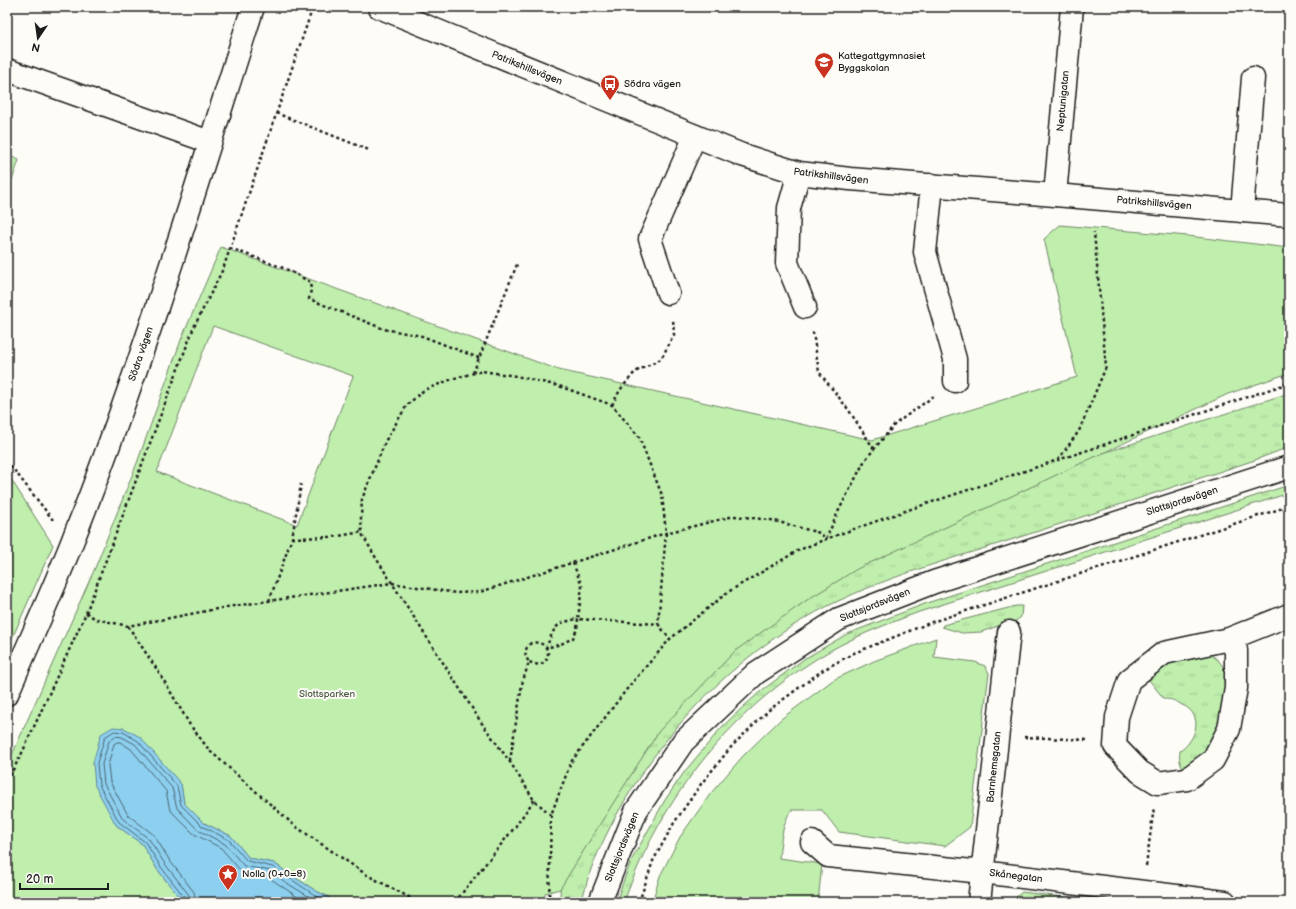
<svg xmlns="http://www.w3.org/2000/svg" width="1296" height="909" font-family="'Balsamiq Sans',sans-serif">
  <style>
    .grass { fill: url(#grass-tufts); stroke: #6e8564 }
    .green { fill: #bfeead; stroke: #6e8564; fill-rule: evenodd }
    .water { fill: #8dcfef; stroke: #60879b }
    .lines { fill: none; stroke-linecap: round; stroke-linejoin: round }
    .shore { stroke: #496470; stroke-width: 1 }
    .minor-casing { stroke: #1c1c1c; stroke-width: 25 }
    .major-casing { stroke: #1c1c1c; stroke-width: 25 }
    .path { stroke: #1c1c1c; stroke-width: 2.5; stroke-dasharray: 3 3; stroke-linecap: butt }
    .minor { stroke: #fdfcf7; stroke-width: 22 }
    .major { stroke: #fdfcf7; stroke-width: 22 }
    .labels { text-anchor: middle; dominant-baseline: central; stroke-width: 4; stroke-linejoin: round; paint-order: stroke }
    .poi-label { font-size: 10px; fill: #1c1c1c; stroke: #fdfcf7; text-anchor: start }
    .street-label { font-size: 10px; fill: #1c1c1c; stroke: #fdfcf7 }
    .park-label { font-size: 10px; fill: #4d5b48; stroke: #fdfcf7 }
  </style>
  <defs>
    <pattern id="grass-tufts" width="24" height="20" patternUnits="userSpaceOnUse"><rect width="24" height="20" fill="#bfeead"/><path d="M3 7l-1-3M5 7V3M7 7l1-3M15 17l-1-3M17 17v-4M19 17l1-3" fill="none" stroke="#a4cc94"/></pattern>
  </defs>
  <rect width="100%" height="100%" fill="#fdfcf7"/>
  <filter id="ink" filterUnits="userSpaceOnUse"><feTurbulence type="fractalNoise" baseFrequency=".025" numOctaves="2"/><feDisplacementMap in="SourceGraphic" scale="8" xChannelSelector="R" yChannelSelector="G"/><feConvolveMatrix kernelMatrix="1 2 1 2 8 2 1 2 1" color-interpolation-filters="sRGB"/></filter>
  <g filter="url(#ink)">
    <g class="grass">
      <path d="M1289,393V447L1255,460C1176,486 1098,512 1020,537C958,557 894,574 836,602C726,655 636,757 591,869C587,880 585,891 581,902H560L561,843L683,641L1060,467Z"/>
      <path d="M1289,485V493L919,612C888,624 857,635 828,652C733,707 660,799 624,902H616L630,863L665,800L685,771L722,727L743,707L761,691L804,659L847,634L927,603Z"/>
      <polygon points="1016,606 1022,606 1021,617 1013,623 1001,625 981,632 962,633 942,627 943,625"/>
      <path d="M1208,653C1213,656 1219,660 1222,665C1234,686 1217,731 1211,752L1185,769C1179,765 1179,758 1180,751C1192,743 1203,723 1190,710C1188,708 1185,706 1182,705C1176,701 1172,699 1164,699L1146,676L1154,663Z"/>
    </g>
    <g class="green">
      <polygon points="7,155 19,160 7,195"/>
      <path d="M1060,225L1188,236L1289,248V373L1228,394L857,569L807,600L735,651L659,731L600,824L560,889L545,893L544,902H335L327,896L318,892L289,874L274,863L249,858L231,836L204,823L184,803L181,784L116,825L142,844L157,869L183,902H7V766L95,568L137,463L181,340L221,247L559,370L872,440L1077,377L1044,239ZM213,326L353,376L297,525L157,472Z"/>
      <polygon points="7,473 53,545 7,650"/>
      <path d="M936,638L934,657L975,662L985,666L989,673L970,827L945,846L839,832L822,810H791C782,825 781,840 779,858L822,864L818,902H652L660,876L680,837L711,793L743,756L781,719L833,680L874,661Z"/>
      <polygon points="1022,892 1102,902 1010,902"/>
    </g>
    <polygon class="water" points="113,727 124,728 140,737 181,784 184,803 204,823 231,836 249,858 274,863 289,874 318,892 327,896 335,902 183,902 157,869 142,844 116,825 95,786 93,763 101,734"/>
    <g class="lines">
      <g class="shore">
        <polyline points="185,902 185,898 161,867 145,842 119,822 99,785 97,763 105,737 114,731 123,732 138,741 177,786 181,805 202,826 229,840 247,861 273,867 316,896 329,902"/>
        <polyline points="190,902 189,895 165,864 149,839 123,819 104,784 102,764 109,741 115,736 122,737 135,744 172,788 177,808 198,830 225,844 244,866 271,871 285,882 318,902"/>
        <polyline points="196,902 194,892 170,861 154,835 128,815 110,782 108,765 114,744 117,742 120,742 131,749 166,791 169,806 172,812 194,834 221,848 241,871 268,877 305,902"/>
      </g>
      <g class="minor-casing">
        <g id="minor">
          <polyline points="379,7 742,155 799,173 850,179 1055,195 1289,215"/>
          <polyline points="7,70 210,142"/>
          <polyline points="799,173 789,208 787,263 805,307"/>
          <polyline points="932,185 925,252 955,359 955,381"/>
          <polyline points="1055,195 1072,7"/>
          <polyline points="1242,211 1253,78"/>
          <polyline points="668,293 650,239 695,136"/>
          <polyline points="1229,639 1236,650 1236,688 1229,729 1213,760 1187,779 1158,783 1140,772 1115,746 1117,717 1129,680 1164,653 1229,639 1289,615"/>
          <path d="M7,694C30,640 55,587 76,532C144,360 197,183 253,7"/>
          <polyline points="812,842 828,856 982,872 1225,902"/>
          <polyline points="979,902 1009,632"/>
        </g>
      </g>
      <g class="major-casing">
        <polyline id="major" points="600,902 636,811 683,742 756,673 839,619 934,582 1289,467"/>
      </g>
      <g class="path">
        <polyline points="276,113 369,150"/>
        <polyline points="230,248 286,269 310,282 311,290 309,299 384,329 422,336 479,358"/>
        <polyline points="813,332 819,372 848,409 874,449"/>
        <polyline points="473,373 518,262"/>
        <polyline points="612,405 620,390 635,372 661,359 674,335 673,318"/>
        <polyline points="1058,460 1079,431 1106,367 1094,232"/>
        <polyline points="7,461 53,520"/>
        <polyline points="292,538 332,537 362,532"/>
        <polyline points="573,563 582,586 578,619 658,624 670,639"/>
        <polyline points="269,601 292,538 301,484"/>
        <polyline points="86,613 96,619 128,626 227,607 392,583 456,593 480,592 666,533 734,516 771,520 820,533 826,539 838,512 865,460 895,424 934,396"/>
        <path d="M578,619L577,629L573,638L561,644L546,648C555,627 554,623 578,619Z"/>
        <polyline points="128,626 160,674 190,725 210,751 295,826 367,875 418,902"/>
        <polyline points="1024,737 1089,740"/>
        <path d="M510,761L522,684L529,662C524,655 524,649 531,643C548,639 555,659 539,665L529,662"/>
        <polyline points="7,781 22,753 86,613 184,353 194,327 223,269 313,7"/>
        <polyline points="551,815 534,800 510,762 481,722 376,558 362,534 361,518 362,499 386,440 407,405 424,390 455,378 482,371 516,376 559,386 612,405 639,437 662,495 666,533 658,624"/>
        <polyline points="1146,866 1154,807"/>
        <polyline points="455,902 515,827 534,800"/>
        <polyline points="549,902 551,815 571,762 630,685 670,639 728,592 799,550 826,539 908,510 1289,383"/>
        <polyline points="639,902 653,861 674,823 701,784 732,746 769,710 823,670 854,653 932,622 1289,506"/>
      </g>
      <use href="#minor" class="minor"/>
      <use href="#major" class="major"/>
    </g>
  </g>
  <defs>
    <g id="school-pin" transform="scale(1)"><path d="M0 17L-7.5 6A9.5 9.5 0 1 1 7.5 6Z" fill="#c8321e" stroke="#fdfcf7"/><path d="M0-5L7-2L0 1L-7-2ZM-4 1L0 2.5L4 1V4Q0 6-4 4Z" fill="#fff"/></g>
    <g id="bus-pin" transform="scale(1)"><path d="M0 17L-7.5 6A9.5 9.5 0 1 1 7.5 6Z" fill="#c8321e" stroke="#fdfcf7"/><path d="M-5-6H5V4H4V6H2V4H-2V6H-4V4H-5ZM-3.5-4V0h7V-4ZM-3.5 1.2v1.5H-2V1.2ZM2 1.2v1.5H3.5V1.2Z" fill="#fff"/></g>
    <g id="sight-pin" transform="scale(1)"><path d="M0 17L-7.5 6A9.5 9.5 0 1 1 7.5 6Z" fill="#c8321e" stroke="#fdfcf7"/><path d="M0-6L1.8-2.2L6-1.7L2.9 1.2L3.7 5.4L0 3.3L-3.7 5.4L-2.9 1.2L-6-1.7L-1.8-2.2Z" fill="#fff"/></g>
  </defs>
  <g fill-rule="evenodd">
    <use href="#school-pin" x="824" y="62"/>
    <use href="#bus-pin" x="610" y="84"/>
    <use href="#sight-pin" x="228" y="874"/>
  </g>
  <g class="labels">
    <g class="poi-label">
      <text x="838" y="56">Kattegattgymnasiet<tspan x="838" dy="12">Byggskolan</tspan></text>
      <text x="624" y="84">Södra vägen</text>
      <text x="242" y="874">Nolla (0+0=8)</text>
    </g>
    <g class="street-label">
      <text transform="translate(527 68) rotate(22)">Patrikshillsvägen</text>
      <text transform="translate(1063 101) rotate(-85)">Neptunigatan</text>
      <text transform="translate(831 176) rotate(7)">Patrikshillsvägen</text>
      <text transform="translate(1154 203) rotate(5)">Patrikshillsvägen</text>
      <text transform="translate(141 354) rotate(-71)">Södra vägen</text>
      <text transform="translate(1182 501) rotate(-18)">Slottsjordsvägen</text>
      <text transform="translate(875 605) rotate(-22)">Slottsjordsvägen</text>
      <text transform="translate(994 767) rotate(-84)">Barnhemsgatan</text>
      <text transform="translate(622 847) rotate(-68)">Slottsjordsvägen</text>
      <text transform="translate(1016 876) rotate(7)">Skånegatan</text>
    </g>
    <g class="park-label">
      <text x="327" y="694">Slottsparken</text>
    </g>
  </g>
  <rect width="1296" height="909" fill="none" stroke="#fdfcf7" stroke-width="24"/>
  <rect x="12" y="12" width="1272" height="885" fill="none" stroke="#1c1c1c" stroke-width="1.5" filter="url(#ink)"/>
  <g transform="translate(38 38) rotate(193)" stroke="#fdfcf7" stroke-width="3" paint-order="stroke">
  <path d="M0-3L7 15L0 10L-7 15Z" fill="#1c1c1c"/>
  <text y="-6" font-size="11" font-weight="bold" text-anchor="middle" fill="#1c1c1c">N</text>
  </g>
  <path d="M20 883v6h88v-6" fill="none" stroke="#1c1c1c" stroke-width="2"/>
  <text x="26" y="883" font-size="12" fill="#1c1c1c" stroke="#fdfcf7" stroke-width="3" paint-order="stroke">20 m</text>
</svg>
